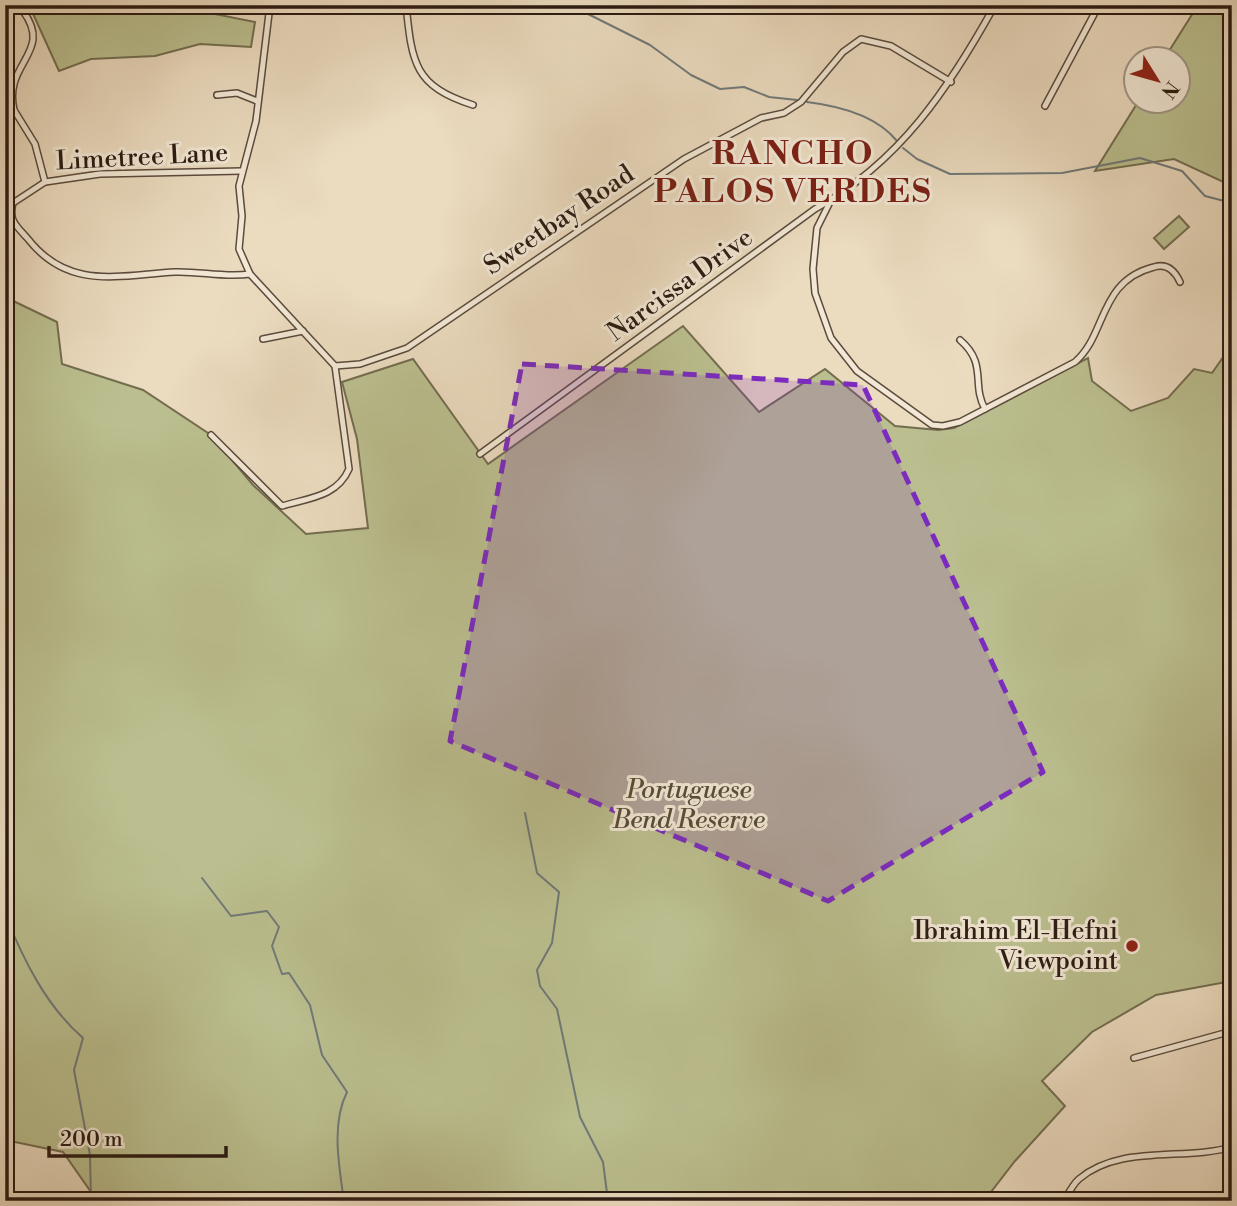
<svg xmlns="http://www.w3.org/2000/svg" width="1237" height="1206" font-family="'Libre Bodoni',serif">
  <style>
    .green { fill: #bbbf8f; stroke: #736d50; stroke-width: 2 }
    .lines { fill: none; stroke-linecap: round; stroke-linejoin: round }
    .stream { stroke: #707979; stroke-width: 2 }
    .minor-casing { stroke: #5b4b3d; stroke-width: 8 }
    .minor { stroke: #f2e8d5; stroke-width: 5 }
    .marked { fill: #7b2cbf; fill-opacity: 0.2; stroke: #7b2cbf; stroke-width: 5; stroke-dasharray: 14 9; stroke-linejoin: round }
    .poi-dot { fill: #8f2418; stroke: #f2e8d5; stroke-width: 2.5 }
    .labels { text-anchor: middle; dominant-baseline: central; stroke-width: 6; stroke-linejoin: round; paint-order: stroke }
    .street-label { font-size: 26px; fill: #2b1b12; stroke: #f2e8d5 }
    .park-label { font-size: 26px; font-style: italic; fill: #564c38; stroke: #f2e8d5 }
    .poi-label { font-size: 26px; fill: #2b1b12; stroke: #f2e8d5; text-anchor: end }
    .district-label { font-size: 33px; font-weight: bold; letter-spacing: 2px; fill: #7a1f14; stroke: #f2e8d5 }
  </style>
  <rect width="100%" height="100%" fill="#ebdbbf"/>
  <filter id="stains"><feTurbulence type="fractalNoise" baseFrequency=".00286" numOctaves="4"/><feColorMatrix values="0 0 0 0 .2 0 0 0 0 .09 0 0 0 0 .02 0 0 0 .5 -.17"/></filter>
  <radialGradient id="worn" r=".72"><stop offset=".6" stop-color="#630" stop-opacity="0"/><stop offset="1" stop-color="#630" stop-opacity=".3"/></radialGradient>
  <g class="green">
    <polygon points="29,5 128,5 130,12 185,8 255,22 251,47 200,44 155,56 91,59 59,71"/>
    <polygon points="1198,5 1232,5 1232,186 1174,159 1095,171 1138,102 1178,102 1178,60 1164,59"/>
    <polygon points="1179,216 1189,227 1164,249 1154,238"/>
    <polygon points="5,297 57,322 62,364 143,390 211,435 253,485 306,534 368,528 357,439 342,382 413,359 488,464 683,326 759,412 825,369 895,426 938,430 954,428 1088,358 1092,381 1131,411 1168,398 1194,369 1212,373 1231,346 1232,981 1156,995 1092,1032 1042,1081 1065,1106 1015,1161 984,1201 95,1201 93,1195 63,1152 5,1140"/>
  </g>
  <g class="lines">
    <g class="stream">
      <polyline points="570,5 650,45 691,75 720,89 744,87 769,97 797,100"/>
      <path d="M807,102C840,106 876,115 897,141"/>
      <polyline points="903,148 917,159 950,174 1062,173 1140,158 1182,171 1205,196 1232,203"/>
      <polyline points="525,813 537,873 559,892 552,943 537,970 540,986 557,1009 580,1117 603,1162 608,1201"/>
      <polyline points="11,820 11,823"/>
      <polyline points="5,868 12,858 12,828"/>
      <path d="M202,878L231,916L267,911L279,927L272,946L282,974L289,973L310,1005L322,1055L347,1092C331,1124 339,1166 344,1201"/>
      <path d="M5,914C23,959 46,1006 83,1038L74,1070L90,1155L91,1201"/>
    </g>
    <g class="minor-casing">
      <g id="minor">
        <polyline points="270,5 256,121 239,186 242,216 239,249 250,274 335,366 360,364 407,348 684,159 761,118 784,113 801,102 843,52 861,39 891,46 951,82"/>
        <path d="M406,5C412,63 414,86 473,105"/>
        <path d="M5,7L23,11C54,53 3,62 14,110L5,108"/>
        <polyline points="217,95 237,93 257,101"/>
        <polyline points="1045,106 1099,5"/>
        <polyline points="14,110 35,144 45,182"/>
        <path d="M242,171L100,174L45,182L13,203C8,221 17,226 28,239C69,291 119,275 175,272C200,271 225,278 250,274"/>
        <path d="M831,200L817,228L813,269L815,293L831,338L857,371L932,425L943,426L960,422L1075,362C1107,335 1098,281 1154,267C1167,263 1175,271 1180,282"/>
        <polyline points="263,339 303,331"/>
        <path d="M960,340C988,364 971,384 985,409"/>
        <path d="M211,435L282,506C308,498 337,497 349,469L335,366"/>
        <path d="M480,454L815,209C900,162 949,88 995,5"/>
        <polyline points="1134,1058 1232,1031"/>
        <path d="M1064,1201C1068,1194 1073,1184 1079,1179C1120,1144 1184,1161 1232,1147"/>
      </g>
    </g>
    <use href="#minor" class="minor"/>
  </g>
  <path class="marked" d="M522,364L863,385L1043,772L828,901L450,741Z"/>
  <circle class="poi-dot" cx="1132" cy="946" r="7"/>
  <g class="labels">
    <g class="street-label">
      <text transform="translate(142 157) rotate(-3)">Limetree Lane</text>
      <text transform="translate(559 220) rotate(-34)">Sweetbay Road</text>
      <text transform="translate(680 285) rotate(-36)">Narcissa Drive</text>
    </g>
    <g class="park-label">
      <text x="689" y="790">Portuguese<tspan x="689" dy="30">Bend Reserve</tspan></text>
    </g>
    <g class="poi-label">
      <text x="1118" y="931">Ibrahim El-Hefni<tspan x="1118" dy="30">Viewpoint</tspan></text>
    </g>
    <g class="district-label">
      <text x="793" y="154">RANCHO<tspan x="793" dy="38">PALOS VERDES</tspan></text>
    </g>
  </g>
  <rect width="1237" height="1206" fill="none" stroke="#ebdbbf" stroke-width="28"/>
  <rect x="7" y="7" width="1223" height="1192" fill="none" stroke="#2b1b12" stroke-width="3.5"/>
  <rect x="14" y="14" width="1209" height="1178" fill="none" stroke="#2b1b12" stroke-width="2"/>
  <g transform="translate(1157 80) rotate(127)"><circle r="33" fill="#f2e8d5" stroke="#a29687" stroke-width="2"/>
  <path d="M0-5L12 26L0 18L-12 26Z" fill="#8f2418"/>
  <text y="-10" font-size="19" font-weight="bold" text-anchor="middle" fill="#2b1b12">N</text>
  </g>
  <path d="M49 1146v10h177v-10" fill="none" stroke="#2b1b12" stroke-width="3.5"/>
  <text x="60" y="1146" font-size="21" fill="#2b1b12" stroke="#f2e8d5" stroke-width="5" paint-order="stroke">200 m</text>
  <rect width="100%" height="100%" filter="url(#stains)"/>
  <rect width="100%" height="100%" fill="url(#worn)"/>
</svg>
